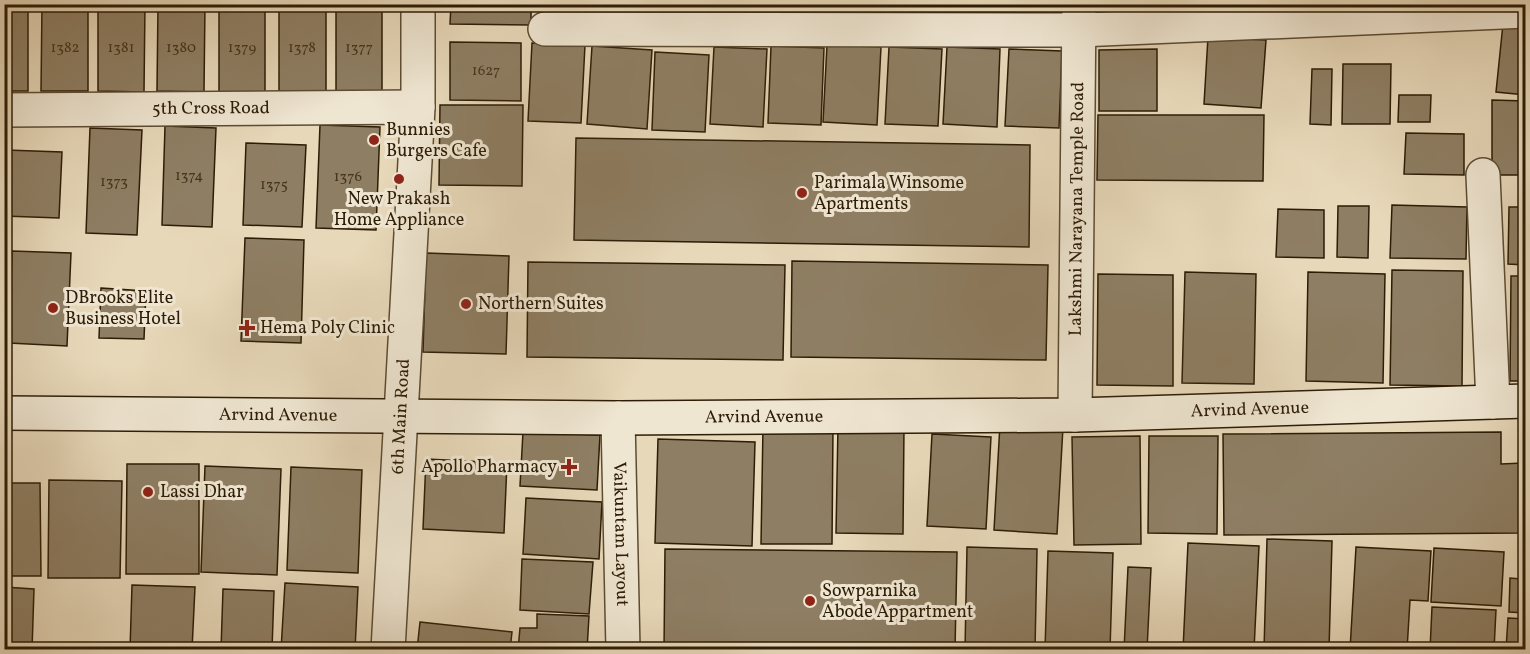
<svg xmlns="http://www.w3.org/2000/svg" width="1530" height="654" font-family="Vollkorn,serif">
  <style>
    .building { fill: #8e7e63; stroke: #2d1d06; stroke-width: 1.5 }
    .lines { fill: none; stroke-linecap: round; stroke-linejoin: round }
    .street-casing { stroke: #5c4c33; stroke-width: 36 }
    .secondary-casing { stroke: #2d1d06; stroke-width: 36 }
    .street { stroke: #efe6d2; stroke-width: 33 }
    .secondary { stroke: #efe6d2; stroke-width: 33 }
    .poi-dot { fill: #8f2418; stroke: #efe6d2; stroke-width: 2 }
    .labels { text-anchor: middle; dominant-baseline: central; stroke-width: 6; stroke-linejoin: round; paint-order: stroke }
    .number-label { font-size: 15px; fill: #45351d }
    .street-label { font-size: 18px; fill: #2d1d06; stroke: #efe6d2 }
    .poi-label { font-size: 18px; fill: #2d1d06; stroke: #efe6d2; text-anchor: start }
  </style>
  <rect width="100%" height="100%" fill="#e7d8b9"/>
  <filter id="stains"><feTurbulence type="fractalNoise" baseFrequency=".00333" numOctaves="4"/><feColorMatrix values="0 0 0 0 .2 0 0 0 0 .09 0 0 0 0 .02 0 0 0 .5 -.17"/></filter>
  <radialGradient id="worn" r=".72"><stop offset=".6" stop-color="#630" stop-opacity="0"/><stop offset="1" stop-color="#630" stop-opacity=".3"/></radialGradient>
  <g class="building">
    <rect x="4" y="4" width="24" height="87"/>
    <polygon points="42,4 88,4 88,91 41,91"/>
    <polygon points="98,4 145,4 144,92 98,91"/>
    <polygon points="158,4 205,4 204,92 157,91"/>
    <rect x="219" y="4" width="46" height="88"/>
    <polygon points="279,4 326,4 326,92 279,91"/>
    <rect x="336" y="4" width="46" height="88"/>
    <polygon points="451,4 531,4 531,25 450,24"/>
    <rect x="716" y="4" width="36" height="7"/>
    <rect x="950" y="4" width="54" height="5"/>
    <polygon points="1009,4 1053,4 1053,9 1009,7"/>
    <polygon points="1504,14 1526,16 1526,95 1496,92"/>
    <polygon points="1208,37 1266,40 1261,108 1204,104"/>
    <polygon points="450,42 521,43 521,101 450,100"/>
    <polygon points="532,43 585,45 581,123 528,121"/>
    <polygon points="827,45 881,47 877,125 823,122"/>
    <polygon points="592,46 652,50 647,129 587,124"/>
    <polygon points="771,46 824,48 821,125 768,123"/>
    <polygon points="714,47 767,49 763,127 710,124"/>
    <polygon points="889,47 942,49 938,126 885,124"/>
    <polygon points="947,47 1000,49 997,127 943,124"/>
    <polygon points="1009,49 1062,51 1059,128 1005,126"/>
    <polygon points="1157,49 1157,111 1099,111 1099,50"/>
    <polygon points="655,52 709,55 705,132 652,130"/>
    <polygon points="1343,64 1391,64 1390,124 1342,124"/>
    <polygon points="1312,69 1332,69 1331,125 1310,124"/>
    <polygon points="1399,95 1431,95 1430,122 1398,122"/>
    <polygon points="1492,100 1526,101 1526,175 1492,175"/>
    <polygon points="440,105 523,105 522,186 439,185"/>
    <polygon points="1098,115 1264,115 1263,181 1097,180"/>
    <polygon points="320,125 380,127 376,230 316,228"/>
    <polygon points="165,126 216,128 212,227 162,225"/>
    <polygon points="90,128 142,130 137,235 86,233"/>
    <polygon points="1406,133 1464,134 1464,175 1404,174"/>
    <polygon points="576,138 1030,145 1029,247 574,240"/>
    <polygon points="246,143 306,145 302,227 243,225"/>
    <polygon points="6,150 62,152 59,218 4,216"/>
    <polygon points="1392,205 1467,207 1466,259 1390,258"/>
    <polygon points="1338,206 1369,206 1368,258 1337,257"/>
    <polygon points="1509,207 1526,207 1526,265 1508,264"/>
    <polygon points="1278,209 1324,210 1324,258 1276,257"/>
    <polygon points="245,238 304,240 301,343 241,341"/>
    <polygon points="12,251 71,253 67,346 9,343"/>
    <polygon points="426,253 509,256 506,354 423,352"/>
    <polygon points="792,261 1048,265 1046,360 791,357"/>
    <polygon points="528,262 785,265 783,360 527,357"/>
    <polygon points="1392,270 1463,271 1462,386 1390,385"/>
    <polygon points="1185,272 1256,274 1254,384 1182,383"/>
    <polygon points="1308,272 1385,274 1383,383 1306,381"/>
    <polygon points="1098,274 1173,275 1173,386 1097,385"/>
    <polygon points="1511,276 1526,276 1526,381 1510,381"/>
    <polygon points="101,288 146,291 144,339 99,338"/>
    <polygon points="1000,424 1063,427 1057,534 994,530"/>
    <polygon points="763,426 833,427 832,544 761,544"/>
    <polygon points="838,426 904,427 903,534 836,533"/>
    <polygon points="523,432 600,435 597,490 520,486"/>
    <polygon points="1501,432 1501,464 1523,463 1523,533 1224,535 1223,434"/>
    <polygon points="932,434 991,437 986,529 927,526"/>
    <polygon points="1140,436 1141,544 1074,545 1072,437"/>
    <polygon points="1149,436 1218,436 1217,534 1148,533"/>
    <polygon points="658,439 755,442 752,546 655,543"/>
    <polygon points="426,459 507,463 504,533 423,529"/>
    <polygon points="127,464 199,464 199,574 126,574"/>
    <polygon points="205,466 281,469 277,575 201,572"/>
    <polygon points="291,467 362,470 358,573 287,570"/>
    <polygon points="49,480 122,481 120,578 48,578"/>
    <polygon points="4,483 40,483 41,576 4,576"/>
    <polygon points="526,498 602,502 599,559 523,554"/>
    <polygon points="1267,539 1332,541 1329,650 1264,650"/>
    <polygon points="1188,543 1259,546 1254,650 1183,650"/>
    <polygon points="1523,544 1526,544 1526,613 1509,612 1510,578 1521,579"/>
    <polygon points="967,547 1037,549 1035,650 965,650"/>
    <polygon points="1356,547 1431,551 1428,601 1410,600 1407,650 1350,650"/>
    <polygon points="1434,548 1504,552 1501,606 1431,602"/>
    <polygon points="665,549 957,552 955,650 664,650"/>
    <polygon points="1048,551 1113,553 1110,650 1045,650"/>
    <polygon points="522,559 593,562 589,614 520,610"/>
    <polygon points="1128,567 1151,568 1147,650 1124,650"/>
    <polygon points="285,583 358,587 355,650 281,650"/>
    <polygon points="132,585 195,587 192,650 130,650"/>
    <polygon points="4,587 34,589 32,650 4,650"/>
    <polygon points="223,589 274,591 272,650 221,650"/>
    <polygon points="1432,607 1496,610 1494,650 1430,650"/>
    <polygon points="537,614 589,616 587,650 518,650 520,628 537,628"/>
    <polygon points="1508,618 1526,619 1526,650 1506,650"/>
    <polygon points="420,622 512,632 510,650 417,650"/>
  </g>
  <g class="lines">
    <g class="street-casing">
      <g id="street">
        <polyline points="545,29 1079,30 1526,11"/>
        <path id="s1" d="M4,110L418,107"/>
        <polyline points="1483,175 1493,402"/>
        <path id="s2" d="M1075,415L1079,4"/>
        <path id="s3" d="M618,418L623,650"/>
        <path id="s4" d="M388,650L418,107V4"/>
      </g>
    </g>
    <g class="secondary-casing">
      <g id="secondary">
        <path id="s5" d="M4,413L618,418L1075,415L1526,401"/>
      </g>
    </g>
    <use href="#street" class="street"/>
    <use href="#secondary" class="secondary"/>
  </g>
  <g class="poi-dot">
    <circle cx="374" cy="140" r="6"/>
    <circle cx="399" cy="179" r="6"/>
    <circle cx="802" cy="193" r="6"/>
    <circle cx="466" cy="304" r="6"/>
    <circle cx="53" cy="308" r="6"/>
    <path d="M244 319h6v6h6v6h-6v6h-6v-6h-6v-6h6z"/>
    <path d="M566 458h6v6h6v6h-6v6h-6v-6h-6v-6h6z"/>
    <circle cx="148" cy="492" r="6"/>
    <circle cx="810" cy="601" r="6"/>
  </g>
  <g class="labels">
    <g class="number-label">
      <text x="65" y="48">1382</text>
      <text x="121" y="48">1381</text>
      <text x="181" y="48">1380</text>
      <text x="242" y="48">1379</text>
      <text x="302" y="48">1378</text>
      <text x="359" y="48">1377</text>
      <text x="486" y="71">1627</text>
      <text x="189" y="176">1374</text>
      <text x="348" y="177">1376</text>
      <text x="114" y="182">1373</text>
      <text x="274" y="185">1375</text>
    </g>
    <g class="street-label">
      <text stroke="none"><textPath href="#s1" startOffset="207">5th Cross Road</textPath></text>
      <text stroke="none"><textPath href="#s2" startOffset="206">Lakshmi Narayana Temple Road</textPath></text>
      <text stroke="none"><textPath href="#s5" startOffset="1246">Arvind Avenue</textPath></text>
      <text stroke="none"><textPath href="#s5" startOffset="274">Arvind Avenue</textPath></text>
      <text stroke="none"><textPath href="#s4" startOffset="234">6th Main Road</textPath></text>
      <text stroke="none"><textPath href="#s5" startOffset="760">Arvind Avenue</textPath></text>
      <text stroke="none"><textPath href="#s3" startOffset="116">Vaikuntam Layout</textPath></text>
    </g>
    <g class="poi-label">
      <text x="386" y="130">Bunnies<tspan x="386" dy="21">Burgers Cafe</tspan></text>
      <text x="814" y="183">Parimala Winsome<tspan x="814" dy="21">Apartments</tspan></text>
      <text x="399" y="199" text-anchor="middle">New Prakash<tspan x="399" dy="21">Home Appliance</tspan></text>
      <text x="65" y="298">DBrooks Elite<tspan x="65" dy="21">Business Hotel</tspan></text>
      <text x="478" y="304">Northern Suites</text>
      <text x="260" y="328">Hema Poly Clinic</text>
      <text x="557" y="467" text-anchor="end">Apollo Pharmacy</text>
      <text x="160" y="492">Lassi Dhar</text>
      <text x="822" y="591">Sowparnika<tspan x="822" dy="21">Abode Appartment</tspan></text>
    </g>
  </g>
  <rect width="1530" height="654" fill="none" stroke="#e7d8b9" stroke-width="24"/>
  <rect x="6" y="6" width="1518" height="642" fill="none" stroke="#2d1d06" stroke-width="3"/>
  <rect x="12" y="12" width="1506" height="630" fill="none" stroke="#2d1d06" stroke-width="1.5"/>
  <rect width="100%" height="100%" filter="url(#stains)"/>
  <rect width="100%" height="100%" fill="url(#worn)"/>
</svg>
